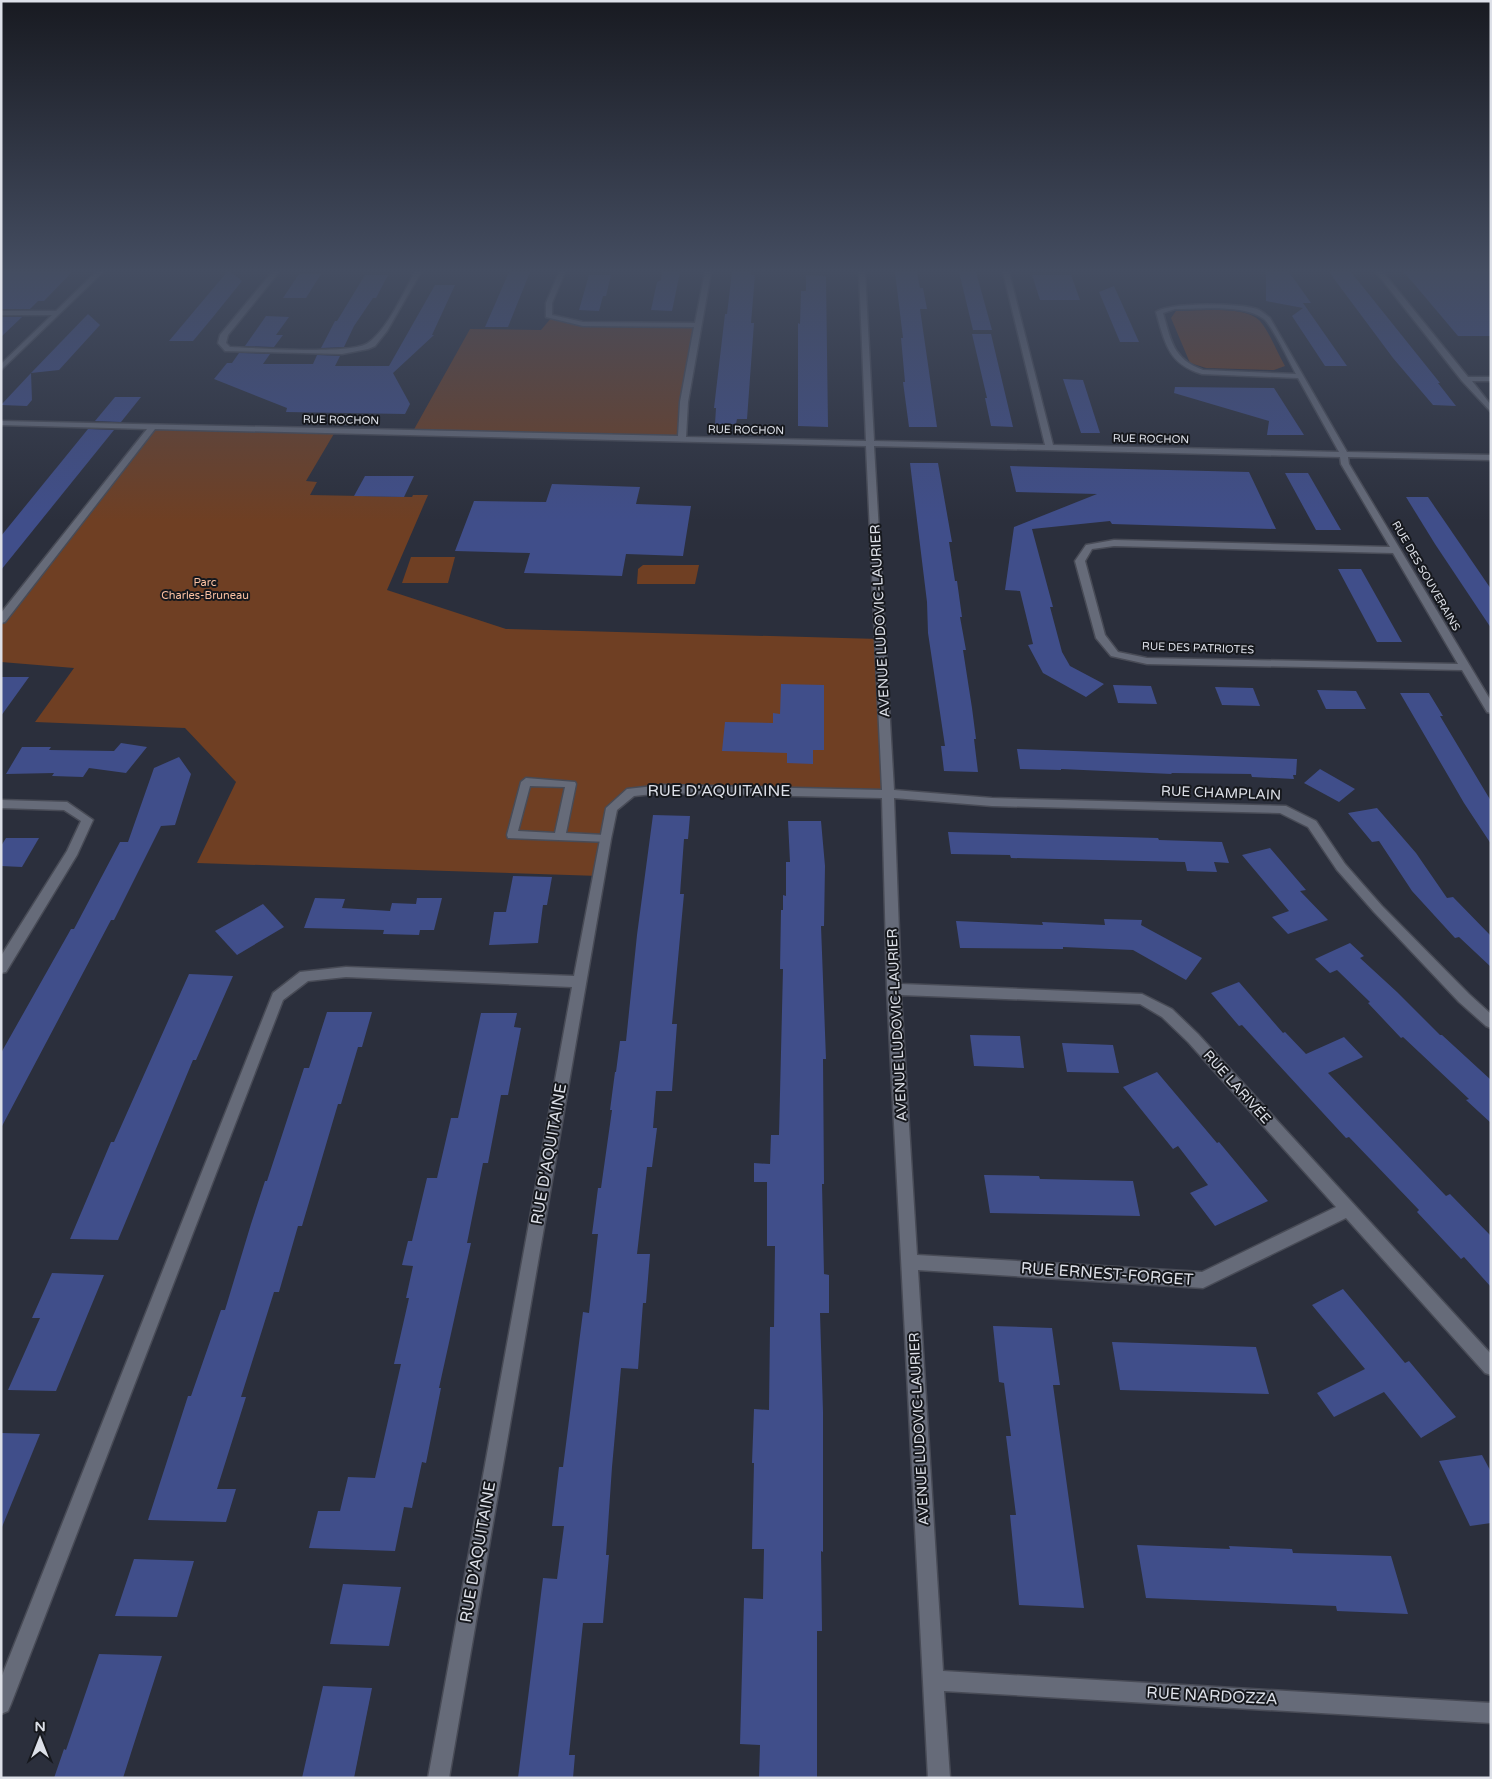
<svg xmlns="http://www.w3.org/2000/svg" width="1492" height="1779" font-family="'Varela Round',sans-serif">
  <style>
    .green { fill: #6f3f23 }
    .building { fill: #404e8a }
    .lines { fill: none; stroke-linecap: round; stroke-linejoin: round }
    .lane-casing { stroke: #484b56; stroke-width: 3 }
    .street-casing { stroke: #484b56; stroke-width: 3 }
    .lane { fill: #666b79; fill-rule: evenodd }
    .street { fill: #666b79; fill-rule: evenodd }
    .labels { text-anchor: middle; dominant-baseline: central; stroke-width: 4; stroke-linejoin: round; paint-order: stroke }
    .far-street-label { font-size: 11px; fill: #dde0e8; stroke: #16181d }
    .far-park-label { font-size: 11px; fill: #fac1a2; stroke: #16181d }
    .street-label { font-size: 14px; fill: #dde0e8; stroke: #16181d }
    .near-street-label { font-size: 16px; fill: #dde0e8; stroke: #16181d }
  </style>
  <rect width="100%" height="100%" fill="#2b2f3c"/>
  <g class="green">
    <path d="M1176,311C1197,311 1246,305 1260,321C1270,333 1277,352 1285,366L1274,370L1206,368L1190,363L1171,318Z"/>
    <polygon points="552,317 567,322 695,325 679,440 412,433 470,329 541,330"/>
    <polygon points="152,428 335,432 306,481 317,482 310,495 412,497 413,495 428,495 387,590 506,629 879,639 888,794 631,792 612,808 599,876 197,863 236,782 185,728 35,722 74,668 1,662 1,620"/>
    <polygon points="411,557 455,557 448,583 402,583"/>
    <polygon points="643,565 699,565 695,584 637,584 638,569"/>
  </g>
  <g class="building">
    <polygon points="1,272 72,272 44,301 38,301 30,309 1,309"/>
    <polygon points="227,272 231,272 242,281 213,317 193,341 169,341"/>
    <polygon points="509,272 530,272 508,327 485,327"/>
    <polygon points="662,272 680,272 672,311 651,310 657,282 661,280"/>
    <polygon points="732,272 751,272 751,275 755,275 751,323 754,323 747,419 737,419 736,424 715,424 716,408 714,408 725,314 727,314"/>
    <polygon points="895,272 917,272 920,288 923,288 927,309 920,309 937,427 909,427 903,382 905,382 901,338 903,338"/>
    <polygon points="959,272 976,272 992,330 973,330"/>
    <polygon points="1266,272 1289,272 1311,303 1303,303 1347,366 1325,366 1292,316 1303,308 1266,301"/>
    <polygon points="1329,272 1351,272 1440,383 1438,383 1456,406 1433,405 1393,358"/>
    <polygon points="1404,272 1491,272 1491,336 1458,336"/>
    <polygon points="299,274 321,274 306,298 283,298"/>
    <polygon points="365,275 388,275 376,298 373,298 354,326 344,347 321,348 335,321 337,321"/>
    <polygon points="589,275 611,275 606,296 603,296 599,311 579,310"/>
    <polygon points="806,275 826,276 828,427 798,426 798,323 800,324 801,291 806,291"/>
    <polygon points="1032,275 1071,275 1080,300 1040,300"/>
    <polygon points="435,285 455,285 432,335 434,335 393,373 410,404 405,414 286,412 287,408 214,379 227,363 232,363 239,353 270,354 263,364 313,364 317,355 340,356 335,366 389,366"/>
    <polygon points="1114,286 1139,342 1120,342 1099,292"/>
    <polygon points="88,314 100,325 59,370 31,373"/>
    <polygon points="266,316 289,317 276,335 283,335 274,347 245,346"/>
    <polygon points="1,317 22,317 1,337"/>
    <polygon points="972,334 991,334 1013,427 991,426 985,398 987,398"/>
    <polygon points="31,373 32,400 27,406 1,405"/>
    <polygon points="1063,379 1083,380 1100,433 1081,433"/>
    <polygon points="1175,387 1274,388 1304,435 1267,435 1269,421 1174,393"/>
    <polygon points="115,397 141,397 121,422 95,421"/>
    <polygon points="88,429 114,430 1,570 1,536"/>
    <polygon points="910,463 938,463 952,542 949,542 955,581 957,581 962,617 960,617 966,650 963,650 972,708 976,739 974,739 978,772 944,771 941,746 945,746 928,633 927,602"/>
    <polygon points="1010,466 1249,472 1276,529 1112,524 1110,521 1032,529 1053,607 1050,607 1062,652 1070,666 1104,684 1086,697 1043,673 1028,645 1033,644 1020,591 1005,590 1014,527 1097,494 1016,492"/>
    <polygon points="1285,473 1308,473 1341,530 1316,530"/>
    <polygon points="365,476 414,476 404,497 354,496"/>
    <polygon points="552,484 640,487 636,504 691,506 683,556 626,554 622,576 524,573 530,553 455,551 474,501 546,502"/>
    <polygon points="1406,497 1428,497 1491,589 1491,628 1435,544"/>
    <polygon points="1338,569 1361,569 1402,642 1377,642"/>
    <polygon points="1,677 29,677 1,716"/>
    <polygon points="781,684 824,685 824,750 813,750 813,764 787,763 787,753 722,751 725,722 773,723 773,713 780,714"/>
    <polygon points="1113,685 1151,686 1157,704 1118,703"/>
    <polygon points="1215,687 1253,688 1260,706 1222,705"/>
    <polygon points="1317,690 1356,691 1366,709 1326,709"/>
    <polygon points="1400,693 1429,693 1443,716 1440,716 1491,801 1491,844 1464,803"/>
    <polygon points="121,743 147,747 126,773 89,768 83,777 52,776 54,773 6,774 22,747 51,747 49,750 114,751"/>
    <polygon points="1017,749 1297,759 1296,775 1293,775 1294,779 1252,777 1251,774 1171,773 1172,774 1061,769 1061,770 1020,769"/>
    <polygon points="179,757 191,774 175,825 161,826 114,920 111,920 1,1128 1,1053 71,929 74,929 120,842 128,842 154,768"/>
    <polygon points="1320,769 1355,789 1339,802 1304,783"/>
    <polygon points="1377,808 1416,853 1447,898 1453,897 1491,936 1491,967 1459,937 1455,938 1412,891 1379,841 1372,842 1348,813"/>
    <polygon points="653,815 690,816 688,839 684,839 680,894 684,894 672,1024 677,1024 672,1091 656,1091 653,1128 657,1128 652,1167 647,1167 637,1254 650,1254 646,1303 643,1303 638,1369 621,1368 612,1467 606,1555 609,1555 603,1623 583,1623 569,1755 575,1755 573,1778 518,1778 543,1578 557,1579 564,1526 552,1526 559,1467 563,1467 583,1312 589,1313 598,1234 592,1234 598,1188 601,1188 612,1110 610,1110 615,1072 616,1072 620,1041 626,1041 637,935"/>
    <polygon points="788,821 821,821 825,866 824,926 821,926 826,1059 823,1059 824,1184 822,1184 824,1274 829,1275 829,1313 820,1313 823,1412 823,1552 821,1551 822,1631 817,1631 817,1778 759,1778 760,1745 740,1744 744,1598 763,1599 764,1549 752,1549 754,1463 752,1463 754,1409 769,1410 770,1327 774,1327 775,1246 767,1246 767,1182 754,1182 754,1163 770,1164 771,1135 779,1135 783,969 780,969 781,910 783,910 783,895 786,896 786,862 790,862"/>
    <polygon points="948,832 1158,838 1159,840 1222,842 1229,863 1214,862 1217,872 1187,871 1185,862 1011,858 1010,855 951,854"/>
    <polygon points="6,838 39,838 22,867 1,866 1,846"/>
    <polygon points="1270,848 1306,890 1300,891 1328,920 1288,934 1272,917 1289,911 1242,855"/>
    <polygon points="513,876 552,877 547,905 543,905 538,943 489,945 494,912 506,912"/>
    <polygon points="315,898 345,899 342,908 390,911 392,903 416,904 417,898 442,898 434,930 420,930 419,935 383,934 384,930 304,928"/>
    <polygon points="263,904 284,927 237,955 215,931"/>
    <polygon points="1104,919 1142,920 1141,925 1202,958 1186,980 1133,950 1063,947 1063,949 960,948 956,921 1043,925 1042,922 1105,925"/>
    <polygon points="1350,943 1364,956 1360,958 1397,992 1440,1035 1442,1035 1491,1080 1491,1123 1466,1100 1469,1099 1403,1037 1401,1038 1368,1003 1370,1002 1337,970 1330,973 1315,959"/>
    <polygon points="189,974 233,976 196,1060 193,1060 118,1240 70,1239 111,1142 114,1142"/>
    <polygon points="1239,982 1283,1033 1285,1032 1306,1054 1344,1037 1363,1057 1328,1073 1446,1196 1450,1194 1491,1236 1491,1287 1464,1257 1461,1259 1417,1212 1419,1210 1349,1137 1346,1138 1242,1025 1239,1026 1211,993"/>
    <polygon points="327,1012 372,1012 362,1047 358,1047 341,1104 338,1104 302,1226 298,1226 279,1292 274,1292 241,1397 246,1397 217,1489 236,1489 226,1522 148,1520 188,1396 191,1396 221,1310 225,1310 251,1224 265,1181 267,1181 304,1068 309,1068"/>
    <polygon points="481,1013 517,1013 514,1027 521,1028 508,1095 501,1095 488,1163 483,1163 467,1243 471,1243 439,1388 441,1388 426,1463 422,1462 412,1508 404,1507 395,1551 309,1548 318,1511 340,1511 348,1477 375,1478 401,1364 394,1364 409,1298 406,1298 413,1266 402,1265 408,1241 412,1241 427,1178 437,1178 451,1118 458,1118"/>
    <polygon points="970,1035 1020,1036 1024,1068 974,1066"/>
    <polygon points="1062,1043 1113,1045 1119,1073 1067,1072"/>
    <polygon points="1157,1072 1217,1143 1219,1142 1268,1201 1215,1226 1190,1193 1208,1185 1178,1146 1173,1149 1123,1087"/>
    <polygon points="984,1175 1039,1176 1040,1179 1133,1181 1140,1216 990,1213"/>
    <polygon points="52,1273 104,1275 56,1391 8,1390 40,1318 32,1318"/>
    <polygon points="1343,1289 1405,1363 1409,1361 1456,1417 1421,1438 1384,1392 1334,1417 1317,1393 1365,1369 1312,1305"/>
    <polygon points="993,1326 1052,1328 1060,1385 1053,1385 1084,1608 1019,1605 1010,1515 1016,1515 1006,1436 1011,1436 1004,1383 999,1382"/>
    <polygon points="1112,1342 1256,1347 1269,1394 1120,1390"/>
    <polygon points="1,1433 40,1434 2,1527 1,1527"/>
    <polygon points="1482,1455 1491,1472 1491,1523 1470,1526 1439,1461"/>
    <polygon points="1137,1545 1230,1549 1229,1546 1292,1549 1293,1553 1391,1556 1408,1614 1337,1611 1336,1606 1146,1598"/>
    <polygon points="134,1559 194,1561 177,1617 115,1616"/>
    <polygon points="343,1584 401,1587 389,1646 330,1644"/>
    <polygon points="99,1654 162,1656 123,1778 54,1778 64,1749 66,1750"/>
    <polygon points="323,1686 372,1688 354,1778 302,1778"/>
  </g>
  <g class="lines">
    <g class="lane-casing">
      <path id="lane" d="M526,778L575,782L576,784L566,833L605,835L610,839L609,842L508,838L507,835L521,782ZM530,786L565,787L555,833L518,831Z"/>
    </g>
    <g class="street-casing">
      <g id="street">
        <polygon points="96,272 103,272 1,370 1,364 52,315 1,315 1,311 56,311"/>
        <path d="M272,272H279L228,335L226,343L230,347C256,348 351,355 368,343C388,329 403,293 415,272H421L387,331L375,346L368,349L342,354L225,351L218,343L220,335Z"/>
        <path d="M559,272H565L552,303V315L583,322L695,323L705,272H711L688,402L686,437L866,441L859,272H865L874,441L1045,445L1003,272H1009L1053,445L1339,452L1298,378L1202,374C1168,364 1165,343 1156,312C1170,302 1239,303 1257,309C1262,311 1266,315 1270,318L1347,452L1491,455V460L1348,457L1349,464L1491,701V713L1487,712L1462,670L1147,664L1111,656L1096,638L1075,561L1086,545L1114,540L1390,547L1341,464L1340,457L874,446L894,790L992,798L1286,806L1316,821L1345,864L1382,906L1469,994L1491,1014V1028L1486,1026L1459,1002L1374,912L1337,870L1308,827L1280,813L992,806L894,798L901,984L1142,994L1172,1009L1198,1034L1491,1354V1375L1485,1373L1346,1218L1203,1288L918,1270L943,1671L1491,1703V1723L944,1691L950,1778H928L887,989L882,798L663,793L634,796L617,810L611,839L449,1778H428L572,987L346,977L308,981L283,1000L11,1704L8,1711L1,1714V1678L273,993L300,972L346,967L574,976L606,808L627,789L663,785L882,790L866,446L155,429L5,622L1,623V613L147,429L1,425V421L678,436L680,402L694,327L583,326L546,317V303ZM1175,309C1199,309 1245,304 1264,319C1273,327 1289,361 1296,374L1203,370C1173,359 1171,341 1163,313ZM1114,546L1393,553L1458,664L1147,658L1118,652L1105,635L1085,561L1092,549ZM901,995L1140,1004L1162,1017L1188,1042L1336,1207L1202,1272L917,1255Z"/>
        <polygon points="1376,272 1383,272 1468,377 1491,377 1491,381 1472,381 1491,405 1491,412 1462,381"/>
        <polygon points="1,800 67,802 93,820 77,855 6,972 1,973 1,956 67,851 81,821 64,810 1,808"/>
      </g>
    </g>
    <use href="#lane" class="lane"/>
    <use href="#street" class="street"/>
  </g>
  <linearGradient id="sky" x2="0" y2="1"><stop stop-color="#181a21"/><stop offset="0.52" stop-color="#444d61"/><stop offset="1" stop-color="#444d61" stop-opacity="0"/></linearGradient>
  <rect width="1492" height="521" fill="url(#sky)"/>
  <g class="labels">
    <g class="far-street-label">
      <text transform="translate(341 420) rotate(1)">RUE ROCHON</text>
      <text transform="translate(746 430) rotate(1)">RUE ROCHON</text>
      <text transform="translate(1151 439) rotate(1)">RUE ROCHON</text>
      <text transform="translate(1426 576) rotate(60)">RUE DES SOUVERAINS</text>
      <text transform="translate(1198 648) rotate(2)">RUE DES PATRIOTES</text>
    </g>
    <g class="far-park-label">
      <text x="205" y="582">Parc<tspan x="205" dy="13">Charles-Bruneau</tspan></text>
    </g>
    <g class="street-label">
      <text transform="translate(880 621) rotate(-93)">AVENUE LUDOVIC-LAURIER</text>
      <text transform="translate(1221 793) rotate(2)">RUE CHAMPLAIN</text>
      <text transform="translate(897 1025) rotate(-93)">AVENUE LUDOVIC-LAURIER</text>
      <text transform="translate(1237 1087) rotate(48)">RUE LARIVÉE</text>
      <text transform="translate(919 1429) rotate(-93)">AVENUE LUDOVIC-LAURIER</text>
    </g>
    <g class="near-street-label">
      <text x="719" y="791">RUE D'AQUITAINE</text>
      <text transform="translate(549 1154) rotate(-80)">RUE D'AQUITAINE</text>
      <text transform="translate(1107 1274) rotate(4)">RUE ERNEST-FORGET</text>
      <text transform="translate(478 1552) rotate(-80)">RUE D'AQUITAINE</text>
      <text transform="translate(1212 1696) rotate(3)">RUE NARDOZZA</text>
    </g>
  </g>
  <rect width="1492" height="1779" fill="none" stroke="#dde0e8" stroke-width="5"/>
  <g transform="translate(40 1739)" stroke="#16181d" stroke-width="4" paint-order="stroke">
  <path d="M0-4L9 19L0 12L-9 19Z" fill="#dde0e8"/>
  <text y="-8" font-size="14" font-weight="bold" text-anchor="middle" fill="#dde0e8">N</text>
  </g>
</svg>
